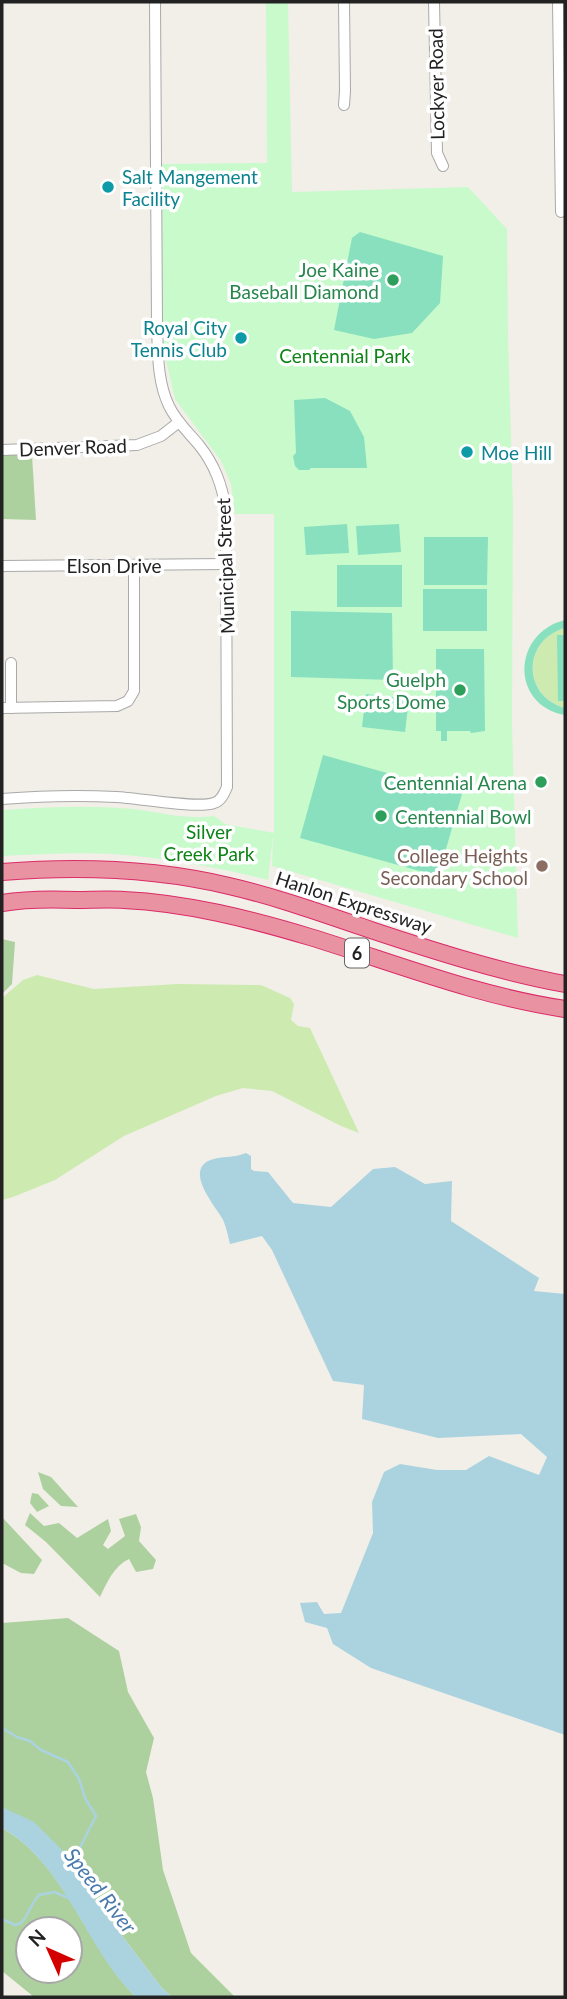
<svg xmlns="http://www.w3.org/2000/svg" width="567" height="1999" font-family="Lato,sans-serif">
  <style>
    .grass { fill: #cdebb0 }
    .forest { fill: #add19e; fill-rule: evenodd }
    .park { fill: #c8facc }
    .pitch { fill: #88e0be }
    .water { fill: #aad3df }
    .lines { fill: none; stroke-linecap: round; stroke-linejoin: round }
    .stream { stroke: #aad3df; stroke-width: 2.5 }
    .minor-casing { stroke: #a9a9a9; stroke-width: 12 }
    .highway-casing { stroke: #dc2a67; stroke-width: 18 }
    .minor { stroke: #fff; stroke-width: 10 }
    .highway { stroke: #e892a2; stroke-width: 16 }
    .culture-dot { fill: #0f9aa8; stroke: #fff; stroke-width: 2.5 }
    .leisure-dot { fill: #2e9e5b; stroke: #fff; stroke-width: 2.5 }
    .education-dot { fill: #8d6e63; stroke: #fff; stroke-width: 2.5 }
    .labels { text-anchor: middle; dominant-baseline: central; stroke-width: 7; stroke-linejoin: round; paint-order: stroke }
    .shield { fill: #fff; stroke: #646464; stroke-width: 2 }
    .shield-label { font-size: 18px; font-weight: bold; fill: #222 }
    .street-label { font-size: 19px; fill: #222; stroke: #fff }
    .culture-label { font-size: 19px; fill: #0d838f; stroke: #fff; text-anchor: start }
    .leisure-label { font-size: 19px; fill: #27864d; stroke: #fff; text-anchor: end }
    .park-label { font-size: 19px; fill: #0c8416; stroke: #fff }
    .education-label { font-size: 19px; fill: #785e54; stroke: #fff; text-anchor: end }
    .water-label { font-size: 21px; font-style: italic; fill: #4a7aab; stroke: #fff }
  </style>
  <rect width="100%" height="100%" fill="#f2efe9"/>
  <g class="grass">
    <path d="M565,628V708C522,696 522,640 565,628Z"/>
    <polygon points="37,975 94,989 177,984 261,985 290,998 294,1004 291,1020 298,1026 310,1028 359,1133 341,1126 272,1091 243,1088 216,1096 124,1136 55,1180 13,1197 2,1200 2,998 23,980"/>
  </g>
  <g class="forest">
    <polygon points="2,455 32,455 36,520 2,519"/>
    <polygon points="2,939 15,942 12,984 2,994"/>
    <polygon points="38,1472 51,1477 78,1507 61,1506 43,1489"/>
    <polygon points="32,1493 38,1494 49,1506 37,1512 30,1503"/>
    <path d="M30,1513L44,1526L59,1523L77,1538L108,1519L111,1531L103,1545L108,1549L125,1536L119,1519L136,1514L141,1527L139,1541L156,1560L153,1569L136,1572L129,1559C114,1566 107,1582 100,1597L46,1542L25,1525Z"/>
    <polygon points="2,1517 42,1560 34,1574 21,1573 2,1563"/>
    <polygon points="68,1618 119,1651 128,1692 154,1738 146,1772 153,1798 163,1870 191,1953 235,1997 172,1997 161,1987 79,1879 71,1859 2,1807 2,1623"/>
    <path d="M2,1828C66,1864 86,1948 136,1997H34L2,1971ZM28,1929H70V1971H28Z"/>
  </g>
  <path class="park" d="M266,2H288L292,192L468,187L507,229L508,336L513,507L512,725L518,938L272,866L273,836L268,880C225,869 181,861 136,856C91,851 46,854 2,856V810C46,807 89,805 133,809C159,812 187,820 214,816L225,824L274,833V514H235L231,484L221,461L175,399L154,308L160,164L267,163Z"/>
  <g class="pitch">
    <polygon points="360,232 443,256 440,303 412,333 374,339 334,330 352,238"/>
    <polygon points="325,398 350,411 364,437 367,468 311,468 309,470 299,470 295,466 293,456 296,453 294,400"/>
    <polygon points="347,524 349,553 306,555 304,527"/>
    <polygon points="399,524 401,552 358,555 356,526"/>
    <polygon points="424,537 488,537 487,585 424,585"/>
    <rect x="337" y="565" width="65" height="42"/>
    <rect x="423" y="589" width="64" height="42"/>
    <polygon points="291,611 392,613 393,680 291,677"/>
    <path d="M565,620V628C522,640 522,696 565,708V715C510,705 512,633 565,620Z"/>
    <polygon points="557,635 565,635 565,701 558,701"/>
    <polygon points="436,649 484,649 485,731 471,733 470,731 447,731 447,741 441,741 441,731 436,731"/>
    <polygon points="366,694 409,699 405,732 362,727"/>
    <polygon points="323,755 462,794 438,876 300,838"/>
  </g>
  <g class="water">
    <path d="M246,1153L251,1156V1169L254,1171L268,1172L293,1203L331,1207L373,1169L395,1167L425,1184L452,1181L451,1221L539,1278L534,1291L565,1294V1735L371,1668L333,1644L327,1628L305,1622L300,1603L317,1602L324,1614L341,1613L373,1533L372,1502L384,1472L400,1464L437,1470H466L489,1456L539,1475L547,1457L521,1434L438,1438L362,1419L364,1385L333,1381L272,1250L262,1236L230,1244C228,1236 226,1225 222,1218C215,1206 186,1173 208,1161C218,1156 235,1158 246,1153Z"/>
    <path d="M2,1807L34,1822L71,1859L79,1879L161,1987L172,1997H136C85,1948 66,1864 2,1828Z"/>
  </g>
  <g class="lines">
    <g class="stream">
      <polyline points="2,1728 17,1737 30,1741 41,1750 68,1762 79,1779 85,1798 96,1816 71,1865"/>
      <polyline points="2,1919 15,1925 21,1923 25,1918 35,1900 39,1895 54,1892 71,1899"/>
    </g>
    <g class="minor-casing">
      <g id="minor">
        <polyline points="434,2 437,153 443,166"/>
        <polyline points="558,2 561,212"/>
        <polyline points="344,105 345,91 344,2"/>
        <polyline points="2,450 137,445 161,436 179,422"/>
        <polyline points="2,566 226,564"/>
        <polyline points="11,663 11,708"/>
        <polyline points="2,708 117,706 128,701 134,691 134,565"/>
        <path d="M2,799C40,796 78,795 116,797C138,798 197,809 214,803C221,801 224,794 227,787L226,510C222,485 215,465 199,445C188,432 176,421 169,406C157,381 158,352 157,325L155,2"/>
      </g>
    </g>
    <g class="highway-casing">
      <g id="highway">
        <path d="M2,872C78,866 154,868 229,886C277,897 324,914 371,930C434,951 500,972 565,984"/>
        <path d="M2,903C26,899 51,899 76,900C92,900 108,899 124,900C187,903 250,919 310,937C395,963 477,996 565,1009"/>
      </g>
    </g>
    <use href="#minor" class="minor"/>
    <use href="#highway" class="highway"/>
  </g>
  <g class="culture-dot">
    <circle cx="108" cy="187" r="7"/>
    <circle cx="241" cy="338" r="7"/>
    <circle cx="467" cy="452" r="7"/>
  </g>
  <g class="leisure-dot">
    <circle cx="393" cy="280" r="7"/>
    <circle cx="460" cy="690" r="7"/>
    <circle cx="541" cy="782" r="7"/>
    <circle cx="381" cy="816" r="7"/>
  </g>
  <circle class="education-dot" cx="542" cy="866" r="7"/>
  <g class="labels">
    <rect class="shield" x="345" y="938.5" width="24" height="29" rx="5"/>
    <g class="shield-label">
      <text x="357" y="953">6</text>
    </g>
    <g class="street-label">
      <text transform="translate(436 84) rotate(-91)">Lockyer Road</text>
      <text transform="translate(73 447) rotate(-2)">Denver Road</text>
      <text x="114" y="565">Elson Drive</text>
      <text transform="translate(225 566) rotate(-92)">Municipal Street</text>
      <text transform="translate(354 902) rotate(18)">Hanlon Expressway</text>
    </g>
    <g class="culture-label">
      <text x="122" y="176">Salt Mangement<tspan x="122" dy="22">Facility</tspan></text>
      <text x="227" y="327" text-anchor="end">Royal City<tspan x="227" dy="22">Tennis Club</tspan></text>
      <text x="481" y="452">Moe Hill</text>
    </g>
    <g class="leisure-label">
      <text x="379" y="269">Joe Kaine<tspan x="379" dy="22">Baseball Diamond</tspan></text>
      <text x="446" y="679">Guelph<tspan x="446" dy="22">Sports Dome</tspan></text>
      <text x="527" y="782">Centennial Arena</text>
      <text x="395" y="816" text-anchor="start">Centennial Bowl</text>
    </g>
    <g class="park-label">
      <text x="345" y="355">Centennial Park</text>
      <text x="209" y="831">Silver<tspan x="209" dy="22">Creek Park</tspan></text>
    </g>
    <g class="education-label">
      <text x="528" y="855">College Heights<tspan x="528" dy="22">Secondary School</tspan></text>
    </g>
    <g class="water-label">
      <text transform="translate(101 1890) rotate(52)">Speed River</text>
    </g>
  </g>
  <rect width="567" height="1999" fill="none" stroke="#222222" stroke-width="7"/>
  <g transform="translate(49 1950) rotate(315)"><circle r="33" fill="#ffffff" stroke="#a7a7a7" stroke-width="2"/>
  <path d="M0-5L12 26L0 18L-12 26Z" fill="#d40000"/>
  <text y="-10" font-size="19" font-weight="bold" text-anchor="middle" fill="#222222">N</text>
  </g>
</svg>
